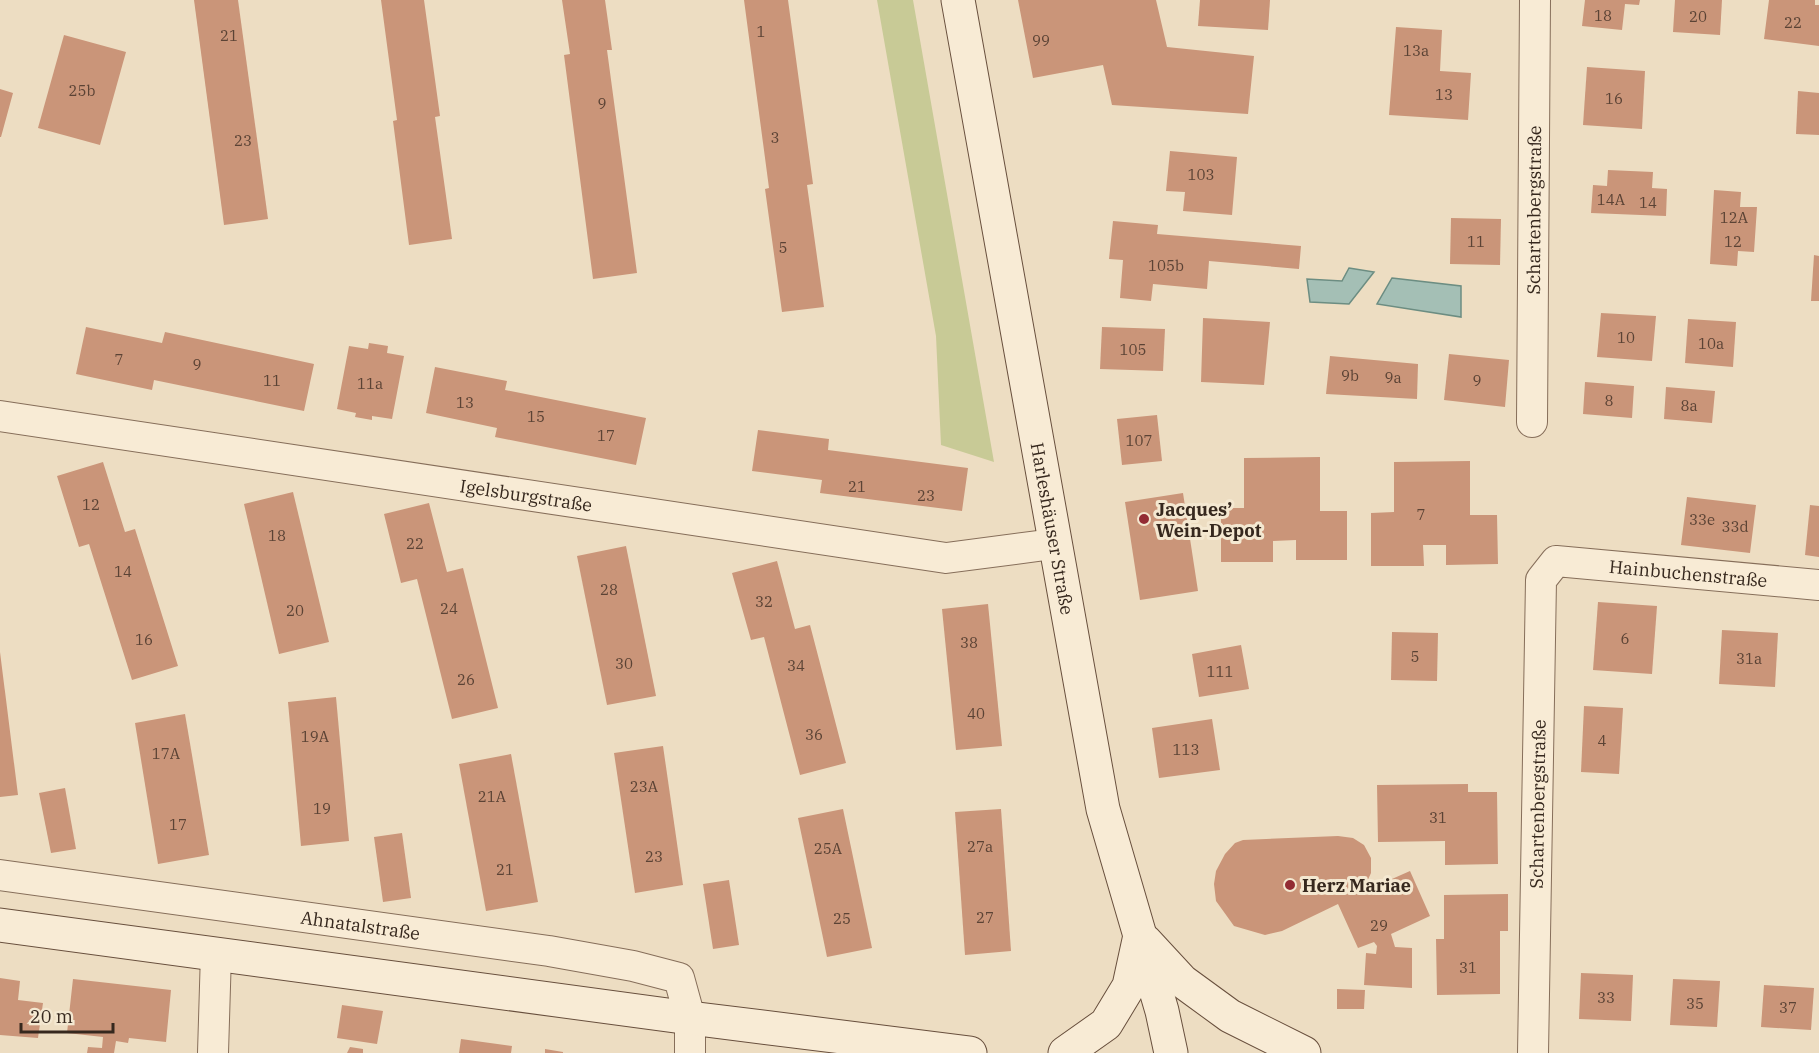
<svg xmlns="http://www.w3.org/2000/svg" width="1819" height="1053" font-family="'IBM Plex Serif',serif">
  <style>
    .green { fill: #c8ca96 }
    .water { fill: #a4bfb5; stroke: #6c8d82; stroke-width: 1.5 }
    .building { fill: #ca9579 }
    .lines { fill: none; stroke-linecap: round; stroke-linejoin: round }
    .street-casing { stroke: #866e5a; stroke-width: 32 }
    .secondary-casing { stroke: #684f3d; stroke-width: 35 }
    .street { stroke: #f8ebd5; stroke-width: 30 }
    .secondary { stroke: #f8ebd5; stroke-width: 33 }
    .poi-dot { fill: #932c34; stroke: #f4e8d1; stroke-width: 2 }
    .labels { text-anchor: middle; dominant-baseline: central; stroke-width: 6; stroke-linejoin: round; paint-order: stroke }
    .number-label { font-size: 15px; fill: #5b4335 }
    .street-label { font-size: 18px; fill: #36281e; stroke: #f4e8d1 }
    .poi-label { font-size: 18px; font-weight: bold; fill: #36281e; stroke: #f4e8d1; text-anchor: start }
  </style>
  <rect width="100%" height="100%" fill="#edddc2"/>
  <polygon class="green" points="877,0 913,0 994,462 941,445 936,336"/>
  <g class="water">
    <polygon points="1349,268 1374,272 1349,304 1310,302 1307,279 1342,281"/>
    <polygon points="1392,278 1461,286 1461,317 1377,304"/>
  </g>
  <g class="building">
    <polygon points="194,0 238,0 268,219 224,225"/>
    <polygon points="381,0 424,0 440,116 435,117 452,239 409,245 393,121 397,120"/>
    <polygon points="562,0 605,0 612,50 607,50 637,273 593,279 564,55 570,54"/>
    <polygon points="744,0 788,0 813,184 807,185 824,307 782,312 765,189 769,188"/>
    <polygon points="1018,0 1156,0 1167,47 1254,56 1248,114 1112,105 1103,65 1033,78"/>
    <polygon points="1200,0 1270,0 1268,30 1198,26"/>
    <polygon points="1585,0 1640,0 1639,5 1625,4 1622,30 1582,26"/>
    <polygon points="1675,0 1722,0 1720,35 1673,32"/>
    <polygon points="1769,0 1815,0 1815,5 1819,5 1819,46 1764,39"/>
    <polygon points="1396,27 1442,30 1440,71 1471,73 1468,120 1389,115"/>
    <polygon points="64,35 126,52 100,145 38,128"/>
    <polygon points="1587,67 1645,71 1642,129 1583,125"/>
    <polygon points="0,89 13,93 1,137 0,137"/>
    <polygon points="1798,91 1819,93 1819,135 1796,134"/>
    <polygon points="1170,151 1237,157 1232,215 1183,211 1185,192 1166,191"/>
    <polygon points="1608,170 1653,172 1652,188 1667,189 1666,216 1591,213 1593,185 1607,186"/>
    <polygon points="1714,190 1741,192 1740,207 1757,207 1754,252 1738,251 1737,266 1710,264"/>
    <polygon points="1451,218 1501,219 1500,265 1450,264"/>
    <polygon points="1113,221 1158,225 1157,234 1301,246 1299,269 1209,261 1207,289 1153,284 1151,301 1120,298 1123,260 1109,259"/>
    <polygon points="1814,255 1819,256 1819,301 1811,301"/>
    <polygon points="1601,313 1656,316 1652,361 1597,357"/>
    <polygon points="1203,318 1270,322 1264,385 1201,382"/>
    <polygon points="1688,319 1736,322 1733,367 1685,363"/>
    <polygon points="86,327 162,343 165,332 314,364 304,411 154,380 152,390 76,374"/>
    <polygon points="1102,327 1165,329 1163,371 1100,369"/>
    <polygon points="369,343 388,346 387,353 404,356 392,419 372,416 372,420 355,417 356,413 337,409 349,346 368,349"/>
    <polygon points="1449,354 1509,360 1505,407 1444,400"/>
    <polygon points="1330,356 1418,364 1417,399 1326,394"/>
    <polygon points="435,367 507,381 505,390 646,418 636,465 495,437 497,428 426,413"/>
    <polygon points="1585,382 1634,386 1632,418 1583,414"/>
    <polygon points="1666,387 1715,391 1712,423 1664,419"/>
    <polygon points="1157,415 1162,461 1122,465 1117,419"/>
    <polygon points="758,430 829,439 828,450 968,468 962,511 820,493 822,480 752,471"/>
    <polygon points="1320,457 1320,511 1347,511 1347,560 1296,560 1296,540 1273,541 1273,562 1221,562 1221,508 1244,508 1244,458"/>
    <polygon points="1470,461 1470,515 1497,515 1498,564 1446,565 1446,545 1423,545 1424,566 1371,566 1371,513 1394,512 1394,462"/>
    <polygon points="103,462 125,532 135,529 178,666 132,680 89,544 79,547 57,476"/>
    <polygon points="293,492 329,642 279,654 244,504"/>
    <polygon points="1183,493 1198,591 1140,600 1125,502"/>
    <polygon points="1687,497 1756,505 1750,553 1681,545"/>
    <polygon points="429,503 447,572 463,568 498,708 452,719 417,579 401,583 384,514"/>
    <polygon points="1810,505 1819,506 1819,557 1805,555"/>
    <polygon points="626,546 656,696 607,705 577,556"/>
    <polygon points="777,561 795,629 810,625 846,763 800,775 764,637 751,640 732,573"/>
    <polygon points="1598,602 1657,606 1652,674 1593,670"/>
    <polygon points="988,604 1002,746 956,750 942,609"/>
    <polygon points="1722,630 1778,633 1775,687 1719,684"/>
    <polygon points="1392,632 1438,633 1437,681 1391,680"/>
    <polygon points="1241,645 1249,689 1199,697 1192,654"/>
    <polygon points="0,652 18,795 0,797"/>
    <polygon points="336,697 349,841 301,846 288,702"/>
    <polygon points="1584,706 1623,708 1619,774 1581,772"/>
    <polygon points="185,714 209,855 158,864 135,723"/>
    <polygon points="1212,719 1220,770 1159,778 1152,728"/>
    <polygon points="663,746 683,885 635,893 614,753"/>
    <polygon points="511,754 538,902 486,911 459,764"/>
    <polygon points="1468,784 1468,792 1497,792 1498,864 1445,865 1445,841 1378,842 1377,785"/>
    <polygon points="65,788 76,849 51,853 39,793"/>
    <polygon points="843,809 872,948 827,957 798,818"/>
    <polygon points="1001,809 1011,951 965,955 955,812"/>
    <polygon points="402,833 411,898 383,902 374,837"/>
    <polygon points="1338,836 1353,838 1364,845 1371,858 1371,873 1365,886 1367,890 1410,871 1430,916 1391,934 1395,947 1412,948 1412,988 1364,985 1366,953 1376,954 1377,946 1374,942 1358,948 1338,904 1282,931 1265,935 1234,926 1216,901 1214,884 1216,871 1225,854 1235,843 1243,840"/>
    <polygon points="729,880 739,945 713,949 703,884"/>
    <polygon points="1508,894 1508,931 1500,931 1500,994 1437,995 1436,939 1444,939 1444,895"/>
    <polygon points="1581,973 1633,975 1631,1021 1579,1019"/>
    <polygon points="0,978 20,981 18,1000 43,1003 38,1038 0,1035"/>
    <polygon points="73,979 171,990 166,1042 129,1038 128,1043 116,1041 114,1053 87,1053 88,1047 102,1048 103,1037 67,1033"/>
    <polygon points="1673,979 1720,981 1717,1027 1670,1025"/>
    <polygon points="1764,985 1814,988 1811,1030 1761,1027"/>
    <polygon points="1337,989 1365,990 1364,1009 1337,1009"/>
    <polygon points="342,1005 383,1011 377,1044 337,1038"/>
    <polygon points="461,1039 512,1046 511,1053 459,1053"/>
    <polygon points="350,1047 363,1049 363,1053 347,1053"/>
    <polygon points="545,1049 563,1052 563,1053 545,1053"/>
  </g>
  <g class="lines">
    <g class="street-casing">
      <g id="street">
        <path id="s1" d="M0,416L946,558L1053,544"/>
        <path id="s2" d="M1532,422L1535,0"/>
        <path id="s3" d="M0,875L549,951L633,966L679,978L690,1018V1053"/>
        <polyline points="213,1053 216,953"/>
        <path id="s4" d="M1533,1053L1541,580L1556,561L1819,585"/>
      </g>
    </g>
    <g class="secondary-casing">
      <g id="secondary">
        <path id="s5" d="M958,0L1103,809L1162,1011L1171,1053"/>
        <polyline points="0,925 690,1018 970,1053"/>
        <polyline points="1145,941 1182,981 1230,1016 1304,1053"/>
        <polyline points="1065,1053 1106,1024 1129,986 1139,940"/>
      </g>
    </g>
    <use href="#street" class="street"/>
    <use href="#secondary" class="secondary"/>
  </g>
  <g class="poi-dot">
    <circle cx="1144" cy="519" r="6"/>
    <circle cx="1290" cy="885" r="6"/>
  </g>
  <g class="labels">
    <g class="number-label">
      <text x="1603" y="15">18</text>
      <text x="1698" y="16">20</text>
      <text x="1793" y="22">22</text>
      <text x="761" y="31">1</text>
      <text x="229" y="35">21</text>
      <text x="1041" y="40">99</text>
      <text x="1416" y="50">13a</text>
      <text x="82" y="90">25b</text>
      <text x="1444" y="94">13</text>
      <text x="1614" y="98">16</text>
      <text x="602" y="103">9</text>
      <text x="775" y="137">3</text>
      <text x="243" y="140">23</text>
      <text x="1201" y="174">103</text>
      <text x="1611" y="199">14A</text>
      <text x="1648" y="202">14</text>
      <text x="1734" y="217">12A</text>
      <text x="1476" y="241">11</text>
      <text x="1733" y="241">12</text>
      <text x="783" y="247">5</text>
      <text x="1166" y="265">105b</text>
      <text x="1626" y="337">10</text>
      <text x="1711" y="343">10a</text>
      <text x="1133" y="349">105</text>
      <text x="119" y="359">7</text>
      <text x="197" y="364">9</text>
      <text x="1350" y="375">9b</text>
      <text x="1393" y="377">9a</text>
      <text x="272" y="380">11</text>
      <text x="1477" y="380">9</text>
      <text x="370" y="383">11a</text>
      <text x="1609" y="400">8</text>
      <text x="465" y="402">13</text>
      <text x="1689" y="405">8a</text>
      <text x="536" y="416">15</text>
      <text x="606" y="435">17</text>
      <text x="1139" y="440">107</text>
      <text x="857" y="486">21</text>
      <text x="926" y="495">23</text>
      <text x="91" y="504">12</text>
      <text x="1421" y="514">7</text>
      <text x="1702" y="519">33e</text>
      <text x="1735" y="526">33d</text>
      <text x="277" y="535">18</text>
      <text x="415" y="543">22</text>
      <text x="123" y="571">14</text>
      <text x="609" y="589">28</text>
      <text x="764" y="601">32</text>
      <text x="449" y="608">24</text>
      <text x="295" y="610">20</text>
      <text x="1625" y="638">6</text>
      <text x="144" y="639">16</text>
      <text x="969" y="642">38</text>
      <text x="1415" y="656">5</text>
      <text x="1749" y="658">31a</text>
      <text x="624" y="663">30</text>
      <text x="796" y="665">34</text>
      <text x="1220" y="671">111</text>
      <text x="466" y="679">26</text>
      <text x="976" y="713">40</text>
      <text x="814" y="734">36</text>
      <text x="315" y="736">19A</text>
      <text x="1602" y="740">4</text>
      <text x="1186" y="749">113</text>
      <text x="166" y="753">17A</text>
      <text x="644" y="786">23A</text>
      <text x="492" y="796">21A</text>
      <text x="322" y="808">19</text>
      <text x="1438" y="817">31</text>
      <text x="178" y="824">17</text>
      <text x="980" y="846">27a</text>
      <text x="828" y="848">25A</text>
      <text x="654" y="856">23</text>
      <text x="505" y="869">21</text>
      <text x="985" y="917">27</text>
      <text x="842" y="918">25</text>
      <text x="1379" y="925">29</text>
      <text x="1468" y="967">31</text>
      <text x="1606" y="997">33</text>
      <text x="1695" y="1003">35</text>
      <text x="1788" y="1007">37</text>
    </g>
    <g class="street-label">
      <text stroke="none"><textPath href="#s2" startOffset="212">Schartenbergstraße</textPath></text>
      <text stroke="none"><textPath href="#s1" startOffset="532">Igelsburgstraße</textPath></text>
      <text stroke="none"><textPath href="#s5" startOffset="537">Harleshäuser Straße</textPath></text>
      <text stroke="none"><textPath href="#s4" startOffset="630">Hainbuchenstraße</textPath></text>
      <text stroke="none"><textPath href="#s4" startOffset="249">Schartenbergstraße</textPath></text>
      <text stroke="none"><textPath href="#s3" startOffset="364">Ahnatalstraße</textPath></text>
    </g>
    <g class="poi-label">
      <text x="1156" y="509">Jacques’<tspan x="1156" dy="21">Wein-Depot</tspan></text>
      <text x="1302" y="885">Herz Mariae</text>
    </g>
  </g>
  <path d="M21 1023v9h92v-9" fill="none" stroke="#36281e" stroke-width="3"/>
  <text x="30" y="1023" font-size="18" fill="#36281e" stroke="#f4e8d1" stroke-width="4.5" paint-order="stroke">20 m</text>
</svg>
